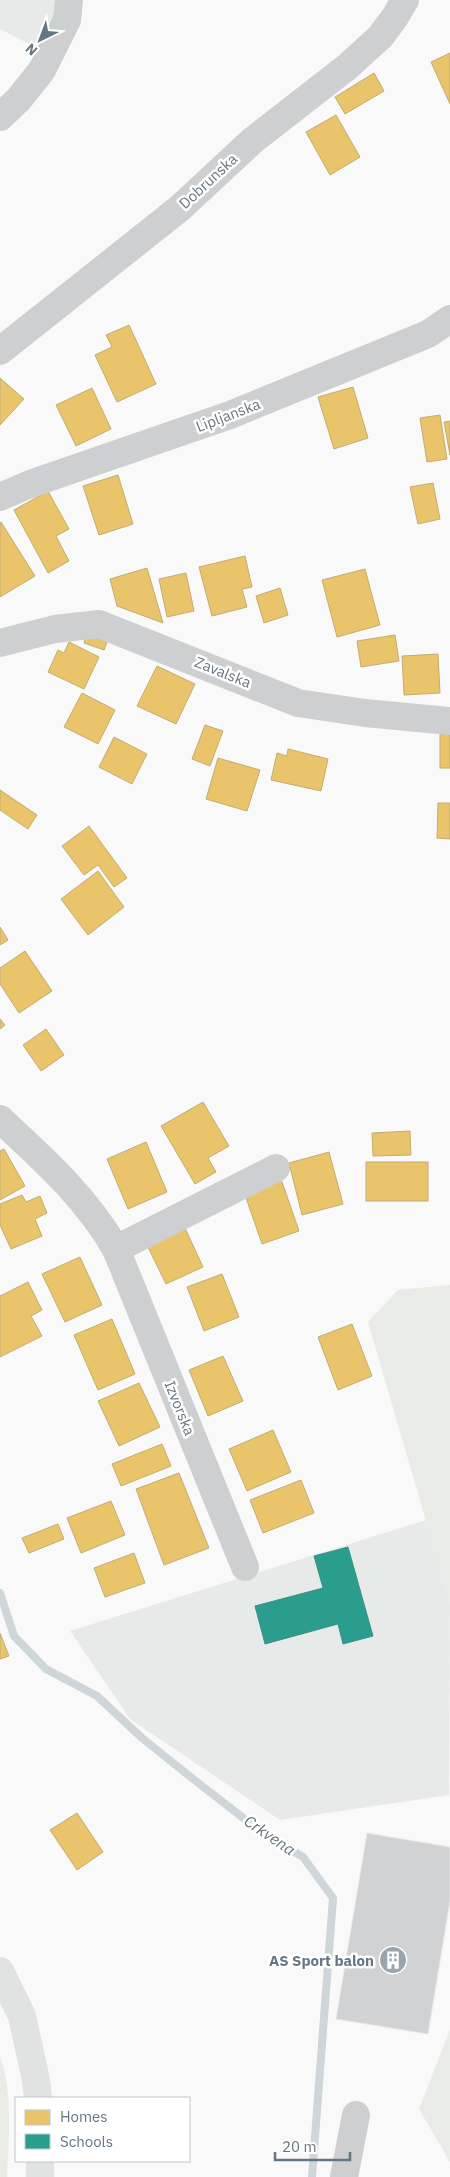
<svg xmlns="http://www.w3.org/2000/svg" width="450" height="2177" font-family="'IBM Plex Sans',sans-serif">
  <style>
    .built { fill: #e8e9e9 }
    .green { fill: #e8ebe6 }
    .homes { fill: #e9c46a; stroke: #c1ad72 }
    .schools { fill: #2a9d8f; stroke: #3c918b }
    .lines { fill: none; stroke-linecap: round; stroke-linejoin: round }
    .stream { stroke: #ced6d9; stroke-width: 8 }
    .building { fill: #d0d2d3; stroke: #e8e8e8 }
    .minor { stroke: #cecfd0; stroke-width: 28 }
    .major { stroke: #e1e2e2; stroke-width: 28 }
    .labels { text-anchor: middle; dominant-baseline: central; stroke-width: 5; stroke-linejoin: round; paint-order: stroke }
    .street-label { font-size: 15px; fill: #657683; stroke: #fff }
    .poi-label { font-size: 15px; font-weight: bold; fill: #657683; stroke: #fff; text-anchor: end }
    .water-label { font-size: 16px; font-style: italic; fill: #60757c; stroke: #fff }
  </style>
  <rect width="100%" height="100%" fill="#f9f9f9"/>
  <g class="built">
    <polygon points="0,0 60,0 41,50 0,29"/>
    <polygon points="426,1520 450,1603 449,1795 280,1820 130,1719 70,1631"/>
  </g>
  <g class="green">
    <polygon points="450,1285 450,1603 368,1322 398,1290"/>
    <polygon points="450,2030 450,2162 419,2109"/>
    <path d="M0,2056C13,2093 9,2139 7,2177H0Z"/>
  </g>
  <g class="homes">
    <polygon points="450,53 450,104 431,62"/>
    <polygon points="374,73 384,91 345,114 335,97"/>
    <polygon points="336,115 360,157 330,175 306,132"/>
    <polygon points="129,325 156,384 117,402 95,355 112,347 106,335"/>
    <polygon points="0,378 24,399 0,425"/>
    <polygon points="353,387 368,438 334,449 318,397"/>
    <polygon points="92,388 111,429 76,446 56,405"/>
    <polygon points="440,415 447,459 427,462 420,418"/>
    <polygon points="450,421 450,455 444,422"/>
    <polygon points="118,475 133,524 99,535 83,486"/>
    <polygon points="433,483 440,519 418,524 410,487"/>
    <polygon points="48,491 69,529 56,536 69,561 48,573 14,510"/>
    <polygon points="1,522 35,576 0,597 0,523"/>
    <polygon points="245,556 252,587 242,589 247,607 212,616 199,567"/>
    <polygon points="147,568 163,623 117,606 110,579"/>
    <polygon points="365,569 380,625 337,637 322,580"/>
    <polygon points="186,573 194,611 167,617 159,579"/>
    <polygon points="280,588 288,615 264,623 256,596"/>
    <polygon points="87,632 108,639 104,650 84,643"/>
    <polygon points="395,635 399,661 361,667 357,641"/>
    <polygon points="69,642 99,657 84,689 48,672 58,650 64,653"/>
    <polygon points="438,654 440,693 404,695 402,656"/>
    <polygon points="157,666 195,684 176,724 137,706"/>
    <polygon points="82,693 115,710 98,744 64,727"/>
    <polygon points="205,725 223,731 210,766 192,759"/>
    <rect x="440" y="734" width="10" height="34"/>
    <polygon points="114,737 147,754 132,784 99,767"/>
    <polygon points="288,749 328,759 321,791 271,780 277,753 287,756"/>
    <polygon points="218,758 260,770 247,811 206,799"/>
    <polygon points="0,790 37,815 28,829 0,810"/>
    <polygon points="438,803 450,803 450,839 437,838"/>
    <polygon points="89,826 127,878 114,887 98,865 84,875 62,846"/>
    <polygon points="98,871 124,907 88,935 61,899"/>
    <polygon points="0,927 8,940 0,945"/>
    <polygon points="25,951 52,991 19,1013 0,984 0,968"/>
    <polygon points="0,1019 5,1025 0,1029"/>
    <polygon points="46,1029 64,1055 41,1071 23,1045"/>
    <polygon points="203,1102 229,1146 208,1158 216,1172 195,1184 161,1126"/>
    <polygon points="410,1131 411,1155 373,1156 372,1133"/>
    <polygon points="146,1142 167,1192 128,1209 107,1159"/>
    <polygon points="4,1149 25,1186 0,1200 0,1151"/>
    <polygon points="329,1152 343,1204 302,1215 289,1163"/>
    <rect x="366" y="1162" width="62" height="39"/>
    <polygon points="281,1179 299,1231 262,1244 244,1192"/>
    <polygon points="22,1195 26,1202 40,1196 47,1213 35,1219 42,1236 11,1249 0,1225 0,1204"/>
    <polygon points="185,1228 203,1267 166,1284 147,1245"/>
    <polygon points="80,1257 102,1305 65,1322 42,1274"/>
    <polygon points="222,1274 239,1317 204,1331 187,1287"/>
    <polygon points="28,1282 42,1310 31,1316 42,1336 0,1357 0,1296"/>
    <polygon points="112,1319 135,1374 98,1390 74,1335"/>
    <polygon points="352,1324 372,1376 338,1390 318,1337"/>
    <polygon points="223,1356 243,1401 208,1416 189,1370"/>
    <polygon points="139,1383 160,1427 119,1446 98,1401"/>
    <polygon points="273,1430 291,1472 247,1491 229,1449"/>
    <polygon points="162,1444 171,1466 121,1486 112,1464"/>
    <polygon points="179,1473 209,1548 164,1565 136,1489"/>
    <polygon points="301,1480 314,1513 263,1533 250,1500"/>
    <polygon points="111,1501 125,1535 81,1553 67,1518"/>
    <polygon points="58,1524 64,1539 29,1553 22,1538"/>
    <polygon points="134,1553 145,1583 105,1597 94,1568"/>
    <polygon points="0,1633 9,1656 0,1659"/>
    <polygon points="77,1813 103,1852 77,1870 50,1830"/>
  </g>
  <polygon class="schools" points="348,1547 373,1636 343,1644 338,1624 265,1644 255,1606 323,1588 314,1556"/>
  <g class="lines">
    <polyline class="stream" points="0,1593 14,1636 46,1669 97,1696 142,1738 197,1782 260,1831 303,1857 333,1898 312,2177"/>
  </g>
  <polygon class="building" points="367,1833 450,1847 450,1901 428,2034 336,2019"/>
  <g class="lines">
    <g class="minor">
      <polyline points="0,117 19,99 42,70 67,20 69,0"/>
      <polyline points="0,351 180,208 252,141 347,67 380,37 395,17 405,0"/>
      <polyline points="0,497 30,484 230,415 428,334 450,319"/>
      <polyline points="0,643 55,629 99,624 298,703 365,713 450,721"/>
      <path d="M0,1119C44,1160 85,1196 116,1249L245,1567"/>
      <polyline points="116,1249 276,1168"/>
      <polyline points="344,2177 356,2115"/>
    </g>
    <g class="major">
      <polyline points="0,1971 22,2016 36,2080 38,2098"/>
      <polyline points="40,2177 40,2161"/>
    </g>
  </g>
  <defs>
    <g id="building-disc" transform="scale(1.4375)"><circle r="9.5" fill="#99a4ac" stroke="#fff"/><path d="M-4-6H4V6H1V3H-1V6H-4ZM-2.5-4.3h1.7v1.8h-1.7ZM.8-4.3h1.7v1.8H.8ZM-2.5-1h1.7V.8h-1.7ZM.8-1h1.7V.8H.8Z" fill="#fff"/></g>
  </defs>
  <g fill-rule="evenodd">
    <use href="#building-disc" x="393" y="1960"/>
  </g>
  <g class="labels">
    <g class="street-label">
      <text transform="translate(208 181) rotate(-43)">Dobrunska</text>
      <text transform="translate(228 415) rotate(-21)">Lipljanska</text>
      <text transform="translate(223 672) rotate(22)">Zavalska</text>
      <text transform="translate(180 1408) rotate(68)">Izvorska</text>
    </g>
    <g class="poi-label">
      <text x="374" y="1960">AS Sport balon</text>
    </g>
    <g class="water-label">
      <text transform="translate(270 1835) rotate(34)">Crkvena</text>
    </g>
  </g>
  <rect x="15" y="2097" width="175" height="65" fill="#ffffff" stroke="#c1c8cd"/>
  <rect x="25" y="2110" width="25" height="15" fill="#e9c46a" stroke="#c1c8cd"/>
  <text x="60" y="2122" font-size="15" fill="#657683">Homes</text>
  <rect x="25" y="2134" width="25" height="15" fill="#2a9d8f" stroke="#c1c8cd"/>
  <text x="60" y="2147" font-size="15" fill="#657683">Schools</text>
  <g transform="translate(40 40) rotate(222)" stroke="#ffffff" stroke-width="4" paint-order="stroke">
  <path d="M0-4L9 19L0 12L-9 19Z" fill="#657683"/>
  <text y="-8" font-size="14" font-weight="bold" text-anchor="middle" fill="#657683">N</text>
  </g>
  <path d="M275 2152v8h75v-8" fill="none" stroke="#657683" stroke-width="2.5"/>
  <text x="282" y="2152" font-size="15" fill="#657683" stroke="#ffffff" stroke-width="4" paint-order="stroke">20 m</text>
</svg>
